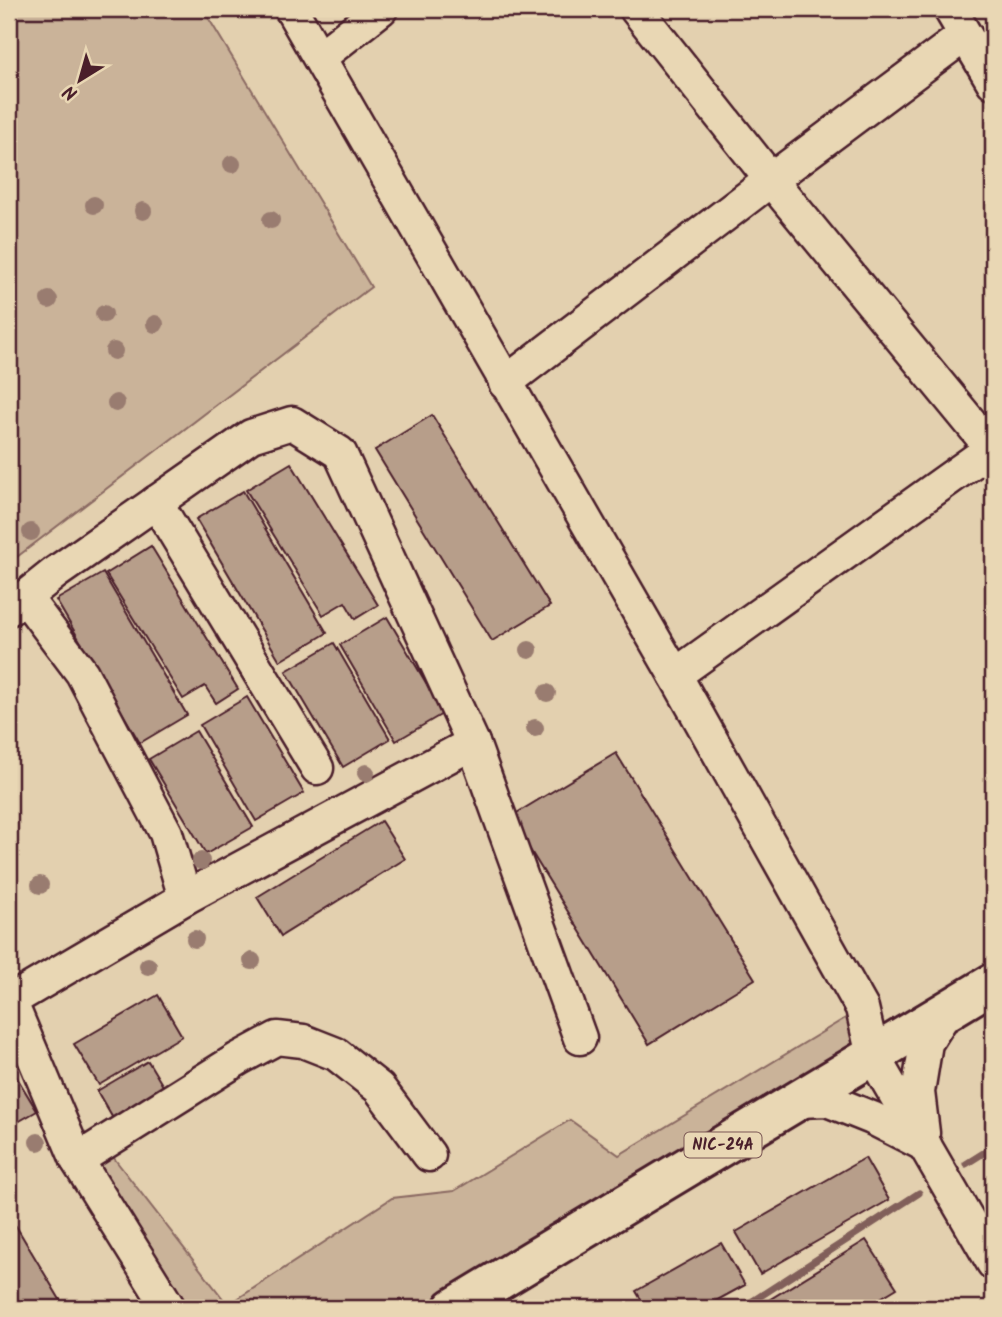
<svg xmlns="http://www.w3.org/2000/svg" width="1002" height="1317" font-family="Kalam,sans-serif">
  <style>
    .green { fill: #cab399; stroke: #8a6962; stroke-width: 2 }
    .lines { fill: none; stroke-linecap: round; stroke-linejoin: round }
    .stream { stroke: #815f5a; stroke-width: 7 }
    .building { fill: #b79e8a; stroke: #4a1f2b; stroke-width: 2 }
    .minor-casing { stroke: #4a1f2b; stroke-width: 37 }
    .highway-casing { stroke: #4a1f2b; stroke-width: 44 }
    .minor { stroke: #e9d7b4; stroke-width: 32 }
    .highway { stroke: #e9d7b4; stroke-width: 38 }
    .tree { fill: #997b70 }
    .labels { text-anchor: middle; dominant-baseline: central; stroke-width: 7; stroke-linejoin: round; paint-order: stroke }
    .shield { fill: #e9d7b4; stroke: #7a5654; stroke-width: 2 }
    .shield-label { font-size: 16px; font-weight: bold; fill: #4a1f2b }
  </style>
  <rect width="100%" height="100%" fill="#e3d0af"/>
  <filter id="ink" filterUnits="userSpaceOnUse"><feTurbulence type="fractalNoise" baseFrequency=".0143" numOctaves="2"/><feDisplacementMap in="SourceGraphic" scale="14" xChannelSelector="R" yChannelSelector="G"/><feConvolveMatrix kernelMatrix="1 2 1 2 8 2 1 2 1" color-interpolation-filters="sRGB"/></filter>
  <g filter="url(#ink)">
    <g class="green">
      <polygon points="9,9 203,9 371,287 9,563"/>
      <polygon points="862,1008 873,1056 447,1308 169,1308 77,1160 103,1144 228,1305 392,1198 454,1191 570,1120 619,1155"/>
    </g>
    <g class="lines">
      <g class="stream">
        <polyline points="966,1164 993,1147"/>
        <polyline points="742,1308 919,1193"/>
      </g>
    </g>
    <g class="building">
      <polygon points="432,415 550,606 492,641 375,450"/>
      <polygon points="291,463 378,605 355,619 345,602 323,615 246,490"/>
      <polygon points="243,491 327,633 280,661 196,519"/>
      <polygon points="151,546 238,689 216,703 205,686 183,699 106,574"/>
      <polygon points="103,573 187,715 140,743 56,600"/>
      <polygon points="387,617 444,713 396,741 340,645"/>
      <polygon points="334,643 390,739 343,767 286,671"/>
      <polygon points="247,697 304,793 256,821 200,725"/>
      <polygon points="196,731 253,827 206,854 149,759"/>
      <polygon points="616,753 755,979 649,1044 510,817"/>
      <polygon points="381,821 405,859 281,936 257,897"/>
      <polygon points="158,995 182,1036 99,1085 74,1044"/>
      <polygon points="148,1061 169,1096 118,1127 97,1091"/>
      <polygon points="16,1076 37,1111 9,1127 9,1080"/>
      <polygon points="865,1158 889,1200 760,1274 736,1232"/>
      <polygon points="16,1226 65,1308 9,1308 9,1230"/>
      <polygon points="866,1240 897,1288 864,1308 756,1308"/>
      <polygon points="721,1243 745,1285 703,1308 646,1308 636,1291"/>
    </g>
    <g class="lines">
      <g class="minor-casing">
        <g id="minor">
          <polyline points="291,9 675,675 862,1008 873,1056 993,1263"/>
          <polyline points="636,9 784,196 993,450"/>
          <polyline points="950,9 993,82"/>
          <polyline points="320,57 381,9"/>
          <polyline points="505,383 772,179 965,35"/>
          <polyline points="156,502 317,768"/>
          <polyline points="25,597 55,573 251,436 292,423 340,453 473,743 580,1038"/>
          <polyline points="9,609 25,597 82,673 166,833 185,898 10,1001"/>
          <polyline points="675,675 992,448"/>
          <polyline points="185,898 473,743"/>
          <polyline points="9,998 77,1160 169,1308"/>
          <polyline points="798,1101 827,1100 872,1118 925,1145"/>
          <polyline points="923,1133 918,1092 926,1043 947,1010"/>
          <polyline points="77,1160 238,1059 277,1038 303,1041 336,1054 379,1088 429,1155"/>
        </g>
      </g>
      <g class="highway-casing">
        <polyline id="highway" points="453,1308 993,983"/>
      </g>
      <use href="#minor" class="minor"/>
      <use href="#highway" class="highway"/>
    </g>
    <g class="tree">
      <circle cx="232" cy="164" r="9"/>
      <circle cx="94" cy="205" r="9"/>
      <circle cx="143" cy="211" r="9"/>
      <circle cx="271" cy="220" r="9"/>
      <circle cx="49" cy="300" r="9"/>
      <circle cx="104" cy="314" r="9"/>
      <circle cx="155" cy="324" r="9"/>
      <circle cx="114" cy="351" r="9"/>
      <circle cx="116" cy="403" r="9"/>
      <circle cx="31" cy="532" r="9"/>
      <circle cx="529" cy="650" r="9"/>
      <circle cx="547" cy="693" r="9"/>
      <circle cx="535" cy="728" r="9"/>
      <circle cx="366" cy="773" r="9"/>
      <circle cx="201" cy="861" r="9"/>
      <circle cx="40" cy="885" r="9"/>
      <circle cx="195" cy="939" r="9"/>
      <circle cx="252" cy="961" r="9"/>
      <circle cx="148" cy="966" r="9"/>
      <circle cx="38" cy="1142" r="9"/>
    </g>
  </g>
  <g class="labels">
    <rect class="shield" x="684.5" y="1132.5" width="77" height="25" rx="5"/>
    <g class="shield-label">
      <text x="723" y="1145">NIC-24A</text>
    </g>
  </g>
  <rect width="1002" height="1317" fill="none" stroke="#e9d7b4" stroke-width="35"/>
  <rect x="18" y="18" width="967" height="1282" fill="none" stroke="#4a1f2b" stroke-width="2.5" filter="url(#ink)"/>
  <g transform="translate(80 80) rotate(217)" stroke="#e9d7b4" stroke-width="5" paint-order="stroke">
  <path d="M0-5L12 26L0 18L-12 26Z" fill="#4a1f2b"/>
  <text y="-10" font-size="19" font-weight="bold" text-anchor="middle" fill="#4a1f2b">N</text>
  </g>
</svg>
